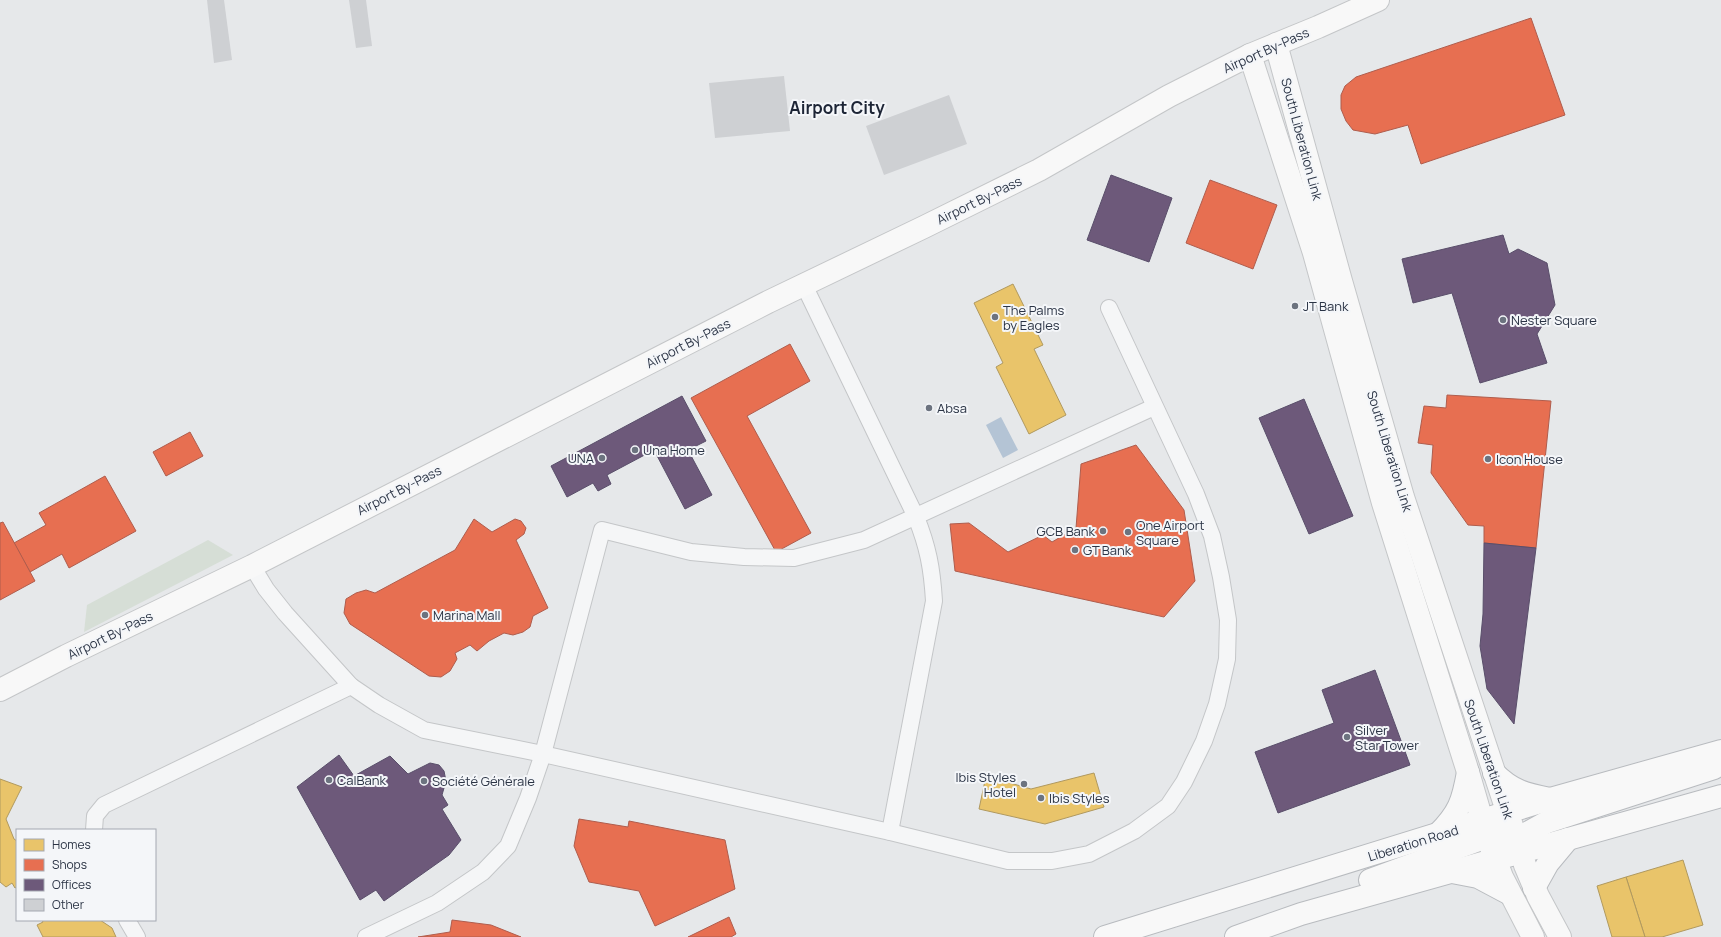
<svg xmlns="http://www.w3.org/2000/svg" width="1721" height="937" font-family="Manrope,sans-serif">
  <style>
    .green { fill: #d6ded6 }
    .water { fill: #b4c4d5 }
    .homes { fill: #e9c46a; stroke: #b0995f }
    .shops { fill: #e76f51; stroke: #af5d4d }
    .offices { fill: #6d597a; stroke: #594e6a }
    .building { fill: #ced0d3 }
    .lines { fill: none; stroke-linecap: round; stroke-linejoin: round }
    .street-casing { stroke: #c4c6c8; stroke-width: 18 }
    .secondary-casing { stroke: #c4c6c8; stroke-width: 24 }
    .highway-casing { stroke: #b8bbbf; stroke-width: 24 }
    .street { stroke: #f5f6f7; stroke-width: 16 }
    .secondary { stroke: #f8f8f8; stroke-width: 22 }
    .highway { stroke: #f8f8f8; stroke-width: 22 }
    .poi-dot { fill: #6c737f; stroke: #f4f6f9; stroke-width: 1.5 }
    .labels { text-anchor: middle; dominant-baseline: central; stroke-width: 4; stroke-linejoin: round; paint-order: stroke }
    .street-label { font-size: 13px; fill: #2b3445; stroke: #f4f6f9 }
    .poi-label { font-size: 13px; fill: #2b3445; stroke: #f4f6f9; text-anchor: start }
    .district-label { font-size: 17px; font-weight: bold; fill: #1d2536; stroke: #f4f6f9 }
  </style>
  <rect width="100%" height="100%" fill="#e6e8ea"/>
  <polygon class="green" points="208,540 233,555 84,632 87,605"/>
  <polygon class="water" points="1001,417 1018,450 1003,458 986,425"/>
  <g class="homes">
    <polygon points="1013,284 1043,345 1034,349 1066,415 1029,434 996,367 1003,363 974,303"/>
    <polygon points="1094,773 1104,807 1045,824 979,809 986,776 1031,789"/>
    <polygon points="0,779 22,787 6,819 14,839 17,841 17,887 15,888 12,883 6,887 0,882"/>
    <polygon points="1683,860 1703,925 1662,937 1645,937 1626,877"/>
    <polygon points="1626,877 1645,937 1612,937 1597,886"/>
    <polygon points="42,920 100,920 112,928 116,937 43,937 37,925 43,922"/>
  </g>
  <g class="shops">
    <polygon points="1531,18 1565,115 1421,164 1408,125 1375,134 1353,130 1346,121 1341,109 1341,95 1345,86 1356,77"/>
    <polygon points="1210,180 1277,205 1253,269 1186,243"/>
    <polygon points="790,344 810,381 747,416 811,533 776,552 691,398"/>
    <polygon points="1447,395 1551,401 1536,548 1484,543 1484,526 1468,525 1431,473 1433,445 1418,443 1424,406 1446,408"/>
    <polygon points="190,432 203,456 166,476 153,452"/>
    <polygon points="1136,445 1184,510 1195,581 1164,617 955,571 950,524 969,523 1008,552 1043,535 1052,542 1076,528 1081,464"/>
    <polygon points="105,476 136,531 69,568 62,554 30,572 14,543 46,525 39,513"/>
    <polygon points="474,519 492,532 515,519 521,521 526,528 524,534 516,540 548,608 533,616 530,627 523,632 513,635 504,633 489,641 477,651 470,645 455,653 457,659 450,671 441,677 429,676 350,624 344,613 346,599 356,593 366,590 375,593 455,550"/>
    <polygon points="3,522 35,581 0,600 0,523"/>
    <polygon points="579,819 628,827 629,821 725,840 735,889 655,926 639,891 589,882 574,846"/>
    <polygon points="729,917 736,934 731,937 688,937"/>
    <polygon points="452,920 491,925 521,937 418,937 450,932"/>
  </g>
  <g class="offices">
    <polygon points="1111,175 1172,198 1149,262 1087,240"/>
    <polygon points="1503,235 1509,254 1518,249 1547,263 1555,305 1537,334 1547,363 1480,383 1452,293 1413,303 1402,259"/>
    <polygon points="682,396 706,441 688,450 712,495 685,509 654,450 607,475 611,484 598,491 593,483 567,497 551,466"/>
    <polygon points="1304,399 1353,516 1309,534 1259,418"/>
    <polygon points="1484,543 1536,548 1514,724 1487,689 1480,646 1483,614"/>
    <polygon points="1375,670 1410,765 1278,813 1255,752 1334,723 1322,690"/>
    <polygon points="339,755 354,776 390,756 408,774 430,763 439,765 444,771 446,781 442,795 448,805 442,809 461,840 449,855 384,901 376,890 360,900 297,787"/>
  </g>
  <g class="building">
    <polygon points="207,0 224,0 232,60 214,63"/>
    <polygon points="349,0 366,0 372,46 356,48"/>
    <polygon points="784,76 790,131 715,138 709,83"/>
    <polygon points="949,95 967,144 884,175 866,126"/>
  </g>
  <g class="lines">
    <g class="street-casing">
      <g id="street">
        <path d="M804,285L916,517C928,547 932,568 934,601L890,832"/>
        <polyline points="252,566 266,589 285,613 351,686 379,705 424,730 543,754 890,832 1008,861 1052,861 1089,854 1134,831 1168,806 1184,782 1204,741 1217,704 1227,659 1228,620 1221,577 1212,536 1196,494 1109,308"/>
        <polyline points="94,830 95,816 104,805 351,686"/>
        <polyline points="127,920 137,937"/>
        <polyline points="366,937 437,903 483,872 508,846 528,798 543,754 602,530 691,552 744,557 794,558 864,540 1154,407"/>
      </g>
    </g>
    <g class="secondary-casing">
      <g id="secondary">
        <polyline points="1276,44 1341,281 1403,497 1525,865 1538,896 1560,937"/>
        <polyline points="1250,55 1314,253 1383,503 1468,772 1486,834 1502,877 1533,937"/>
        <polyline points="0,690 66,656 252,566 768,302 924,227 1039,170 1169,96 1250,55 1318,27 1378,0"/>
      </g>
    </g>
    <g class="highway-casing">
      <g id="highway">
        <path d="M1494,773C1512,791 1525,794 1550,799"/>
        <path d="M1438,834C1459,813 1463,801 1468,772"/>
        <polyline points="1500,855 1520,837 1547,822 1714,768"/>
        <polyline points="1452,872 1478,877 1510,894"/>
        <polyline points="1370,880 1487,837 1500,828 1508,813"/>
        <polyline points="1534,888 1548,863 1568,839"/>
        <polyline points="1105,937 1550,799 1721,751"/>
        <polyline points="1236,937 1301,914 1721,796"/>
      </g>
    </g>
    <use href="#street" class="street"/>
    <use href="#secondary" class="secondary"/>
    <use href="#highway" class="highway"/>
  </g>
  <g class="poi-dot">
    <circle cx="1295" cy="306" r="4"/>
    <circle cx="995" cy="317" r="4"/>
    <circle cx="1503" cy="320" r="4"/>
    <circle cx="929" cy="408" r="4"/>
    <circle cx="635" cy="450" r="4"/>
    <circle cx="602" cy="458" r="4"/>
    <circle cx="1488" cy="459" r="4"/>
    <circle cx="1103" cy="531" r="4"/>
    <circle cx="1128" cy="532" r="4"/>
    <circle cx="1075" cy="550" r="4"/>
    <circle cx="425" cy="615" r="4"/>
    <circle cx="1347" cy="737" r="4"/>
    <circle cx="329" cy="780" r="4"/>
    <circle cx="424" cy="781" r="4"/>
    <circle cx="1024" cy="784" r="4"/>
    <circle cx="1041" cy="798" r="4"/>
  </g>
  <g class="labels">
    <g class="street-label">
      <text transform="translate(1266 50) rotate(-24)">Airport By-Pass</text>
      <text transform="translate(1302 139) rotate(75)">South Liberation Link</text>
      <text transform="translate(979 200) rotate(-26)">Airport By-Pass</text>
      <text transform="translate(688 343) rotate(-27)">Airport By-Pass</text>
      <text transform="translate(1390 451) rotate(73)">South Liberation Link</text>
      <text transform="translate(399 490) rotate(-27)">Airport By-Pass</text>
      <text transform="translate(110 635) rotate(-26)">Airport By-Pass</text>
      <text transform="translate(1489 759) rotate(71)">South Liberation Link</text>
      <text transform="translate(1413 843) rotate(-17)">Liberation Road</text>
    </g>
    <g class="poi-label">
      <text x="1303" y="306">JT Bank</text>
      <text x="1003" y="310">The Palms<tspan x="1003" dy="15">by Eagles</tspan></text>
      <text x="1511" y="320">Nester Square</text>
      <text x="937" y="408">Absa</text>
      <text x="643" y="450">Una Home</text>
      <text x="594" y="458" text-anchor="end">UNA</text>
      <text x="1496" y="459">Icon House</text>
      <text x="1136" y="525">One Airport<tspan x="1136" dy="15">Square</tspan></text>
      <text x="1095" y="531" text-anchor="end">GCB Bank</text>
      <text x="1083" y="550">GT Bank</text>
      <text x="433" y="615">Marina Mall</text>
      <text x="1355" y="730">Silver<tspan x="1355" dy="15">Star Tower</tspan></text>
      <text x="1016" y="777" text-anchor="end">Ibis Styles<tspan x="1016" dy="15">Hotel</tspan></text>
      <text x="337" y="780">CalBank</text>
      <text x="432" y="781">Société Générale</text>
      <text x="1049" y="798">Ibis Styles</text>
    </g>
    <g class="district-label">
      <text x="837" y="107">Airport City</text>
    </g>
  </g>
  <rect x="16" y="829" width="140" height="92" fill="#f4f6f9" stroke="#a4a8b1"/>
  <rect x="24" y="839" width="20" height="12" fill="#e9c46a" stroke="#a4a8b1"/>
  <text x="52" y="849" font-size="12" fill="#2b3445">Homes</text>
  <rect x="24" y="859" width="20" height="12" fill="#e76f51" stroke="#a4a8b1"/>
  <text x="52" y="869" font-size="12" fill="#2b3445">Shops</text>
  <rect x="24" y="879" width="20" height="12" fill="#6d597a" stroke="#a4a8b1"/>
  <text x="52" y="889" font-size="12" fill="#2b3445">Offices</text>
  <rect x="24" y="899" width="20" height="12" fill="#ced0d3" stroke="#a4a8b1"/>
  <text x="52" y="909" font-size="12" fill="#2b3445">Other</text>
</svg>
